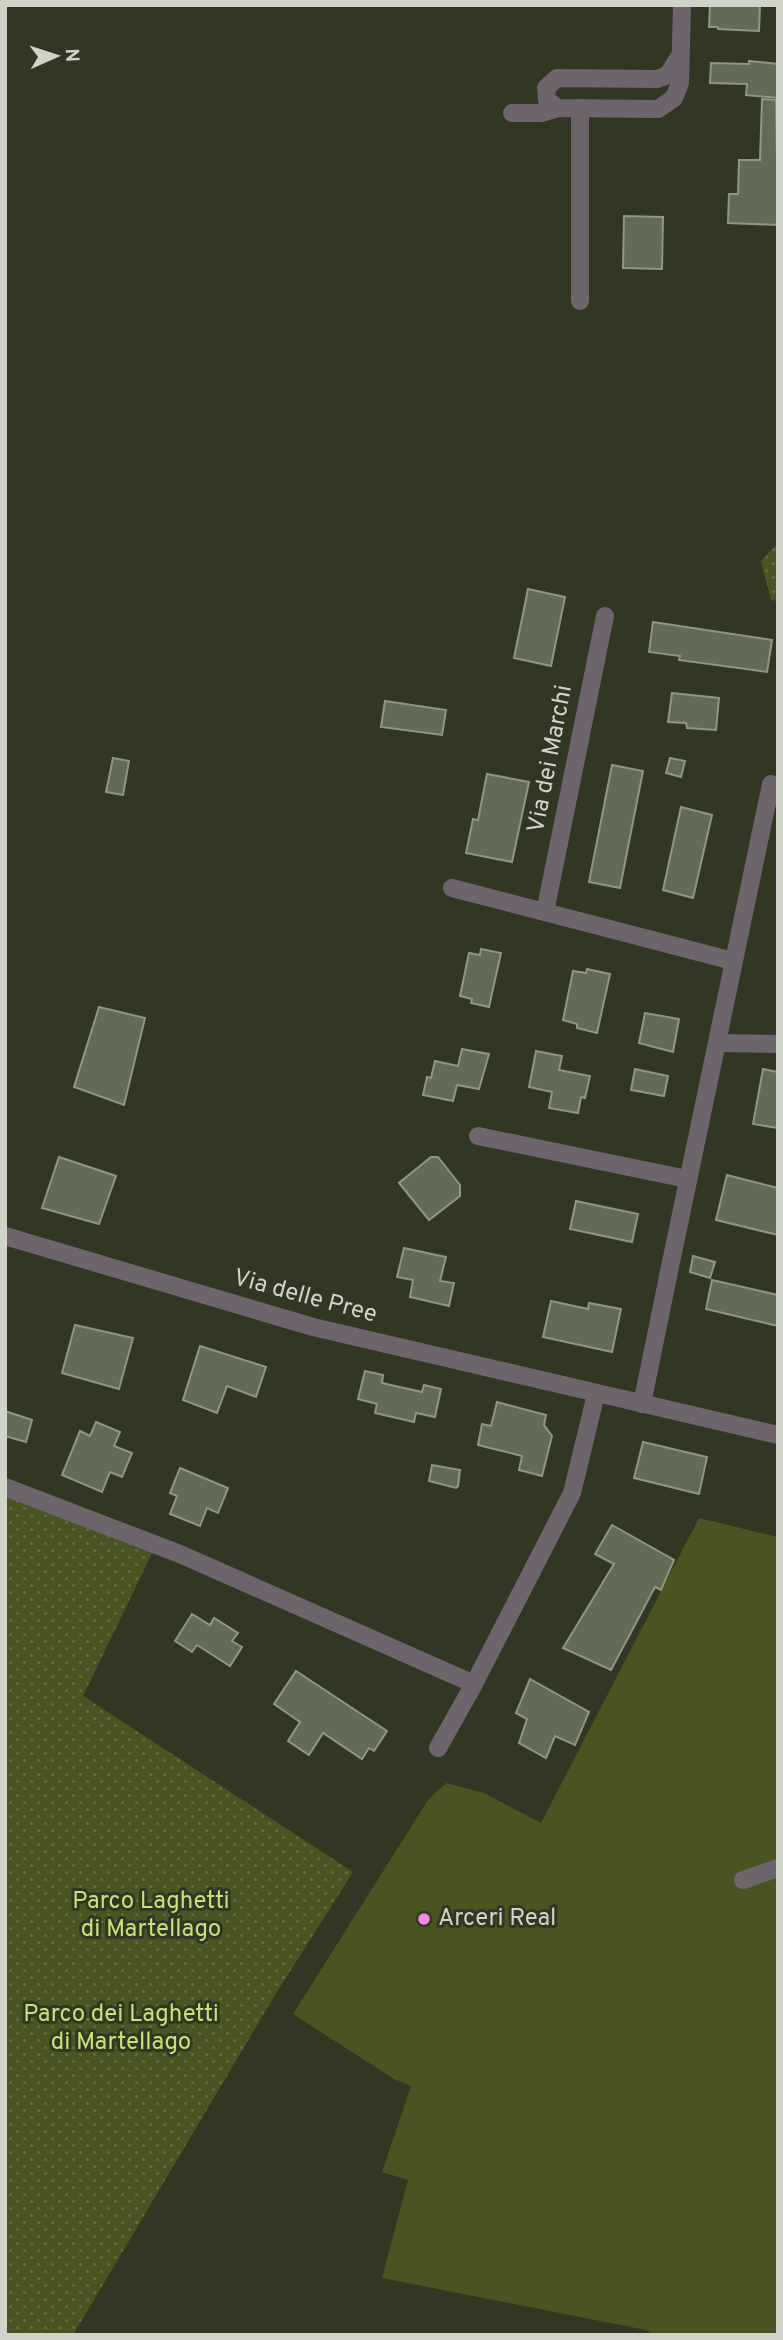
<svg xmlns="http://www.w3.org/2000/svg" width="783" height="2340" font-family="Overpass,sans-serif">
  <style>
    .grass { fill: #495422 }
    .park { fill: url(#park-dots) }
    .building { fill: #646b54; stroke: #90967f; stroke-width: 2 }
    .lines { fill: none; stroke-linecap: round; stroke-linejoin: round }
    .minor { stroke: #6d656b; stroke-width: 18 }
    .poi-dot { fill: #fa87e8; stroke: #323723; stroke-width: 2.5 }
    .labels { text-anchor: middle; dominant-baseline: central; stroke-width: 6; stroke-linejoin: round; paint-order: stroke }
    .street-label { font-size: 24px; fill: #d0d3c7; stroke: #323723 }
    .park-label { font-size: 24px; fill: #c7e276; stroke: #323723 }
    .poi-label { font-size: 24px; fill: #d0d3c7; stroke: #323723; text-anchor: start }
  </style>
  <defs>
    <pattern id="park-dots" width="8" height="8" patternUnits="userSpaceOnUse" patternTransform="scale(1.75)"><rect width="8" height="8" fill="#495422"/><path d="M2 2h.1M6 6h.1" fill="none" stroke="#626c41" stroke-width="1.8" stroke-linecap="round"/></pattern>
  </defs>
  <rect width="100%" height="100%" fill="#323723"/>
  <polygon class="grass" points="699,1518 778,1537 778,2335 654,2335 646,2330 382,2278 408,2180 382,2172 411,2086 394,2079 293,2014 428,1800 446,1783 484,1793 541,1823"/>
  <g class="park">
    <polygon points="778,543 778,601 771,600 761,561"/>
    <polygon points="5,1494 154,1549 83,1696 353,1872 275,1995 73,2335 5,2335"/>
  </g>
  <g class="building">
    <polygon points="710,5 760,5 759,31 718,29 718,27 709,27"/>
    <polygon points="749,61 778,64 778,98 746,95 747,84 710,83 711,63 749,64"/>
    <polygon points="762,99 776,100 778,225 728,223 729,194 738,194 739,160 760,160"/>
    <polygon points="624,216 663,217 662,269 623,268"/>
    <polygon points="528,589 565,597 551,666 514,658"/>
    <polygon points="653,622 772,640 767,672 679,660 680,656 649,652"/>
    <polygon points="672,693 719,698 716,730 687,728 686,723 668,722"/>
    <polygon points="385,701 446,710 442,735 381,727"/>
    <polygon points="113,758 129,761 123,795 106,792"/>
    <polygon points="670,758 685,761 681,777 666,773"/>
    <polygon points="612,765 643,771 620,888 589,882"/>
    <polygon points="487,774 529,782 512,862 466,853 473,819 478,820"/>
    <polygon points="681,807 712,815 693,898 663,890"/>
    <polygon points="481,949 501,953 489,1007 471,1003 472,999 460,996 469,953 480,955"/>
    <polygon points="587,969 610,974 597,1033 577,1028 577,1024 563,1020 573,971 586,973"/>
    <polygon points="99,1007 145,1018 124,1105 74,1087"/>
    <polygon points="645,1013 679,1019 673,1052 639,1043"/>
    <polygon points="462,1049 489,1054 479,1089 457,1085 453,1101 423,1095 427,1077 431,1078 435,1061 458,1066"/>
    <polygon points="536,1051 562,1056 559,1070 590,1076 585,1098 581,1097 578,1113 549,1108 552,1092 529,1087"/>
    <polygon points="635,1069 668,1076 664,1096 631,1090"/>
    <polygon points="763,1069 778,1072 778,1128 753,1124"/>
    <polygon points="59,1157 116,1176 99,1224 42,1208"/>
    <polygon points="431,1157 438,1157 460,1185 460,1196 429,1220 399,1183"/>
    <polygon points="727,1175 778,1188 778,1235 716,1220"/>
    <polygon points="576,1201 638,1214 632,1242 570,1229"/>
    <polygon points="404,1248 446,1257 440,1281 454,1283 449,1306 410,1297 413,1280 397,1277"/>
    <polygon points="693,1256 715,1262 710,1278 690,1272"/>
    <polygon points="712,1280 778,1295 778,1326 706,1309"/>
    <polygon points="551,1301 588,1309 589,1303 621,1309 612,1352 543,1337"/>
    <polygon points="75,1325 133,1338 119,1389 62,1373"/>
    <polygon points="200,1346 266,1367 256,1397 227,1386 217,1413 183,1400"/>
    <polygon points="365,1371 383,1375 382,1383 422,1392 424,1385 441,1389 435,1417 416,1413 414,1422 375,1413 377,1404 358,1399"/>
    <polygon points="497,1402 546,1415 544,1425 552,1436 542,1476 519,1470 522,1456 478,1445 482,1424 491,1426"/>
    <polygon points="5,1411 32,1420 26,1442 5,1436"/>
    <polygon points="96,1422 120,1432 114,1446 132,1453 122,1477 110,1472 102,1492 62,1475 80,1431 90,1436"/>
    <polygon points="643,1442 707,1457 699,1494 634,1478"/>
    <polygon points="432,1465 460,1470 458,1486 456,1488 429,1481"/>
    <polygon points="180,1468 228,1488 218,1513 207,1508 200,1526 170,1514 177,1496 170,1493"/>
    <polygon points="612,1525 674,1560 661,1590 655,1587 611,1670 563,1648 614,1564 595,1554"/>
    <polygon points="192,1614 210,1625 214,1618 238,1633 232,1641 242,1647 230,1666 197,1645 192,1652 175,1641"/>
    <polygon points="296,1671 387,1731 374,1751 369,1748 362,1759 323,1733 309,1755 288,1741 300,1722 274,1704"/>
    <polygon points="530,1679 589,1712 575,1745 555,1736 546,1758 519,1743 527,1719 516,1713"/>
  </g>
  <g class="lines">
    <g class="minor">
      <polyline points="679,57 668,75 657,79 557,78 546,88 547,100 558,108 658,109 674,98 680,83 682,5"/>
      <polyline points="580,108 580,301"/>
      <polyline points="512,113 541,113 558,108"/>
      <polyline points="452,888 733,961"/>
      <polyline points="545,912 605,616"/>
      <polyline points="718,1043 778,1044"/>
      <polyline points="478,1136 687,1179"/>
      <polyline points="5,1236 313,1327 778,1435"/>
      <path d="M642,1404C684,1197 727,990 771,784"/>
      <polyline points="5,1487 180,1554 474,1684"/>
      <polyline points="438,1748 474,1684 572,1493 596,1394"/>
      <polyline points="743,1880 778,1868"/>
    </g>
  </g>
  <circle class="poi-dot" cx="424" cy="1919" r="7"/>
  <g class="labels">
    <g class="street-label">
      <text transform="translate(551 759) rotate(-79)">Via dei Marchi</text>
      <text transform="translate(305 1297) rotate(15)">Via delle Pree</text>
    </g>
    <g class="park-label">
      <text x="151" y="1902">Parco Laghetti<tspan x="151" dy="28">di Martellago</tspan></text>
      <text x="121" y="2015">Parco dei Laghetti<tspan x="121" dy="28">di Martellago</tspan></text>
    </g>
    <g class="poi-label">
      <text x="438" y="1919">Arceri Real</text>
    </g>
  </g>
  <rect width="783" height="2340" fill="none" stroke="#d0d3c7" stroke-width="14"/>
  <g transform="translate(56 56) rotate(87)" stroke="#323723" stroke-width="5" paint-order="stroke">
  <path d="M0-5L12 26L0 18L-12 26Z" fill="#d0d3c7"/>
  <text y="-10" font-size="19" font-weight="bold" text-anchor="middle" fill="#d0d3c7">N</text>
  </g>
</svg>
